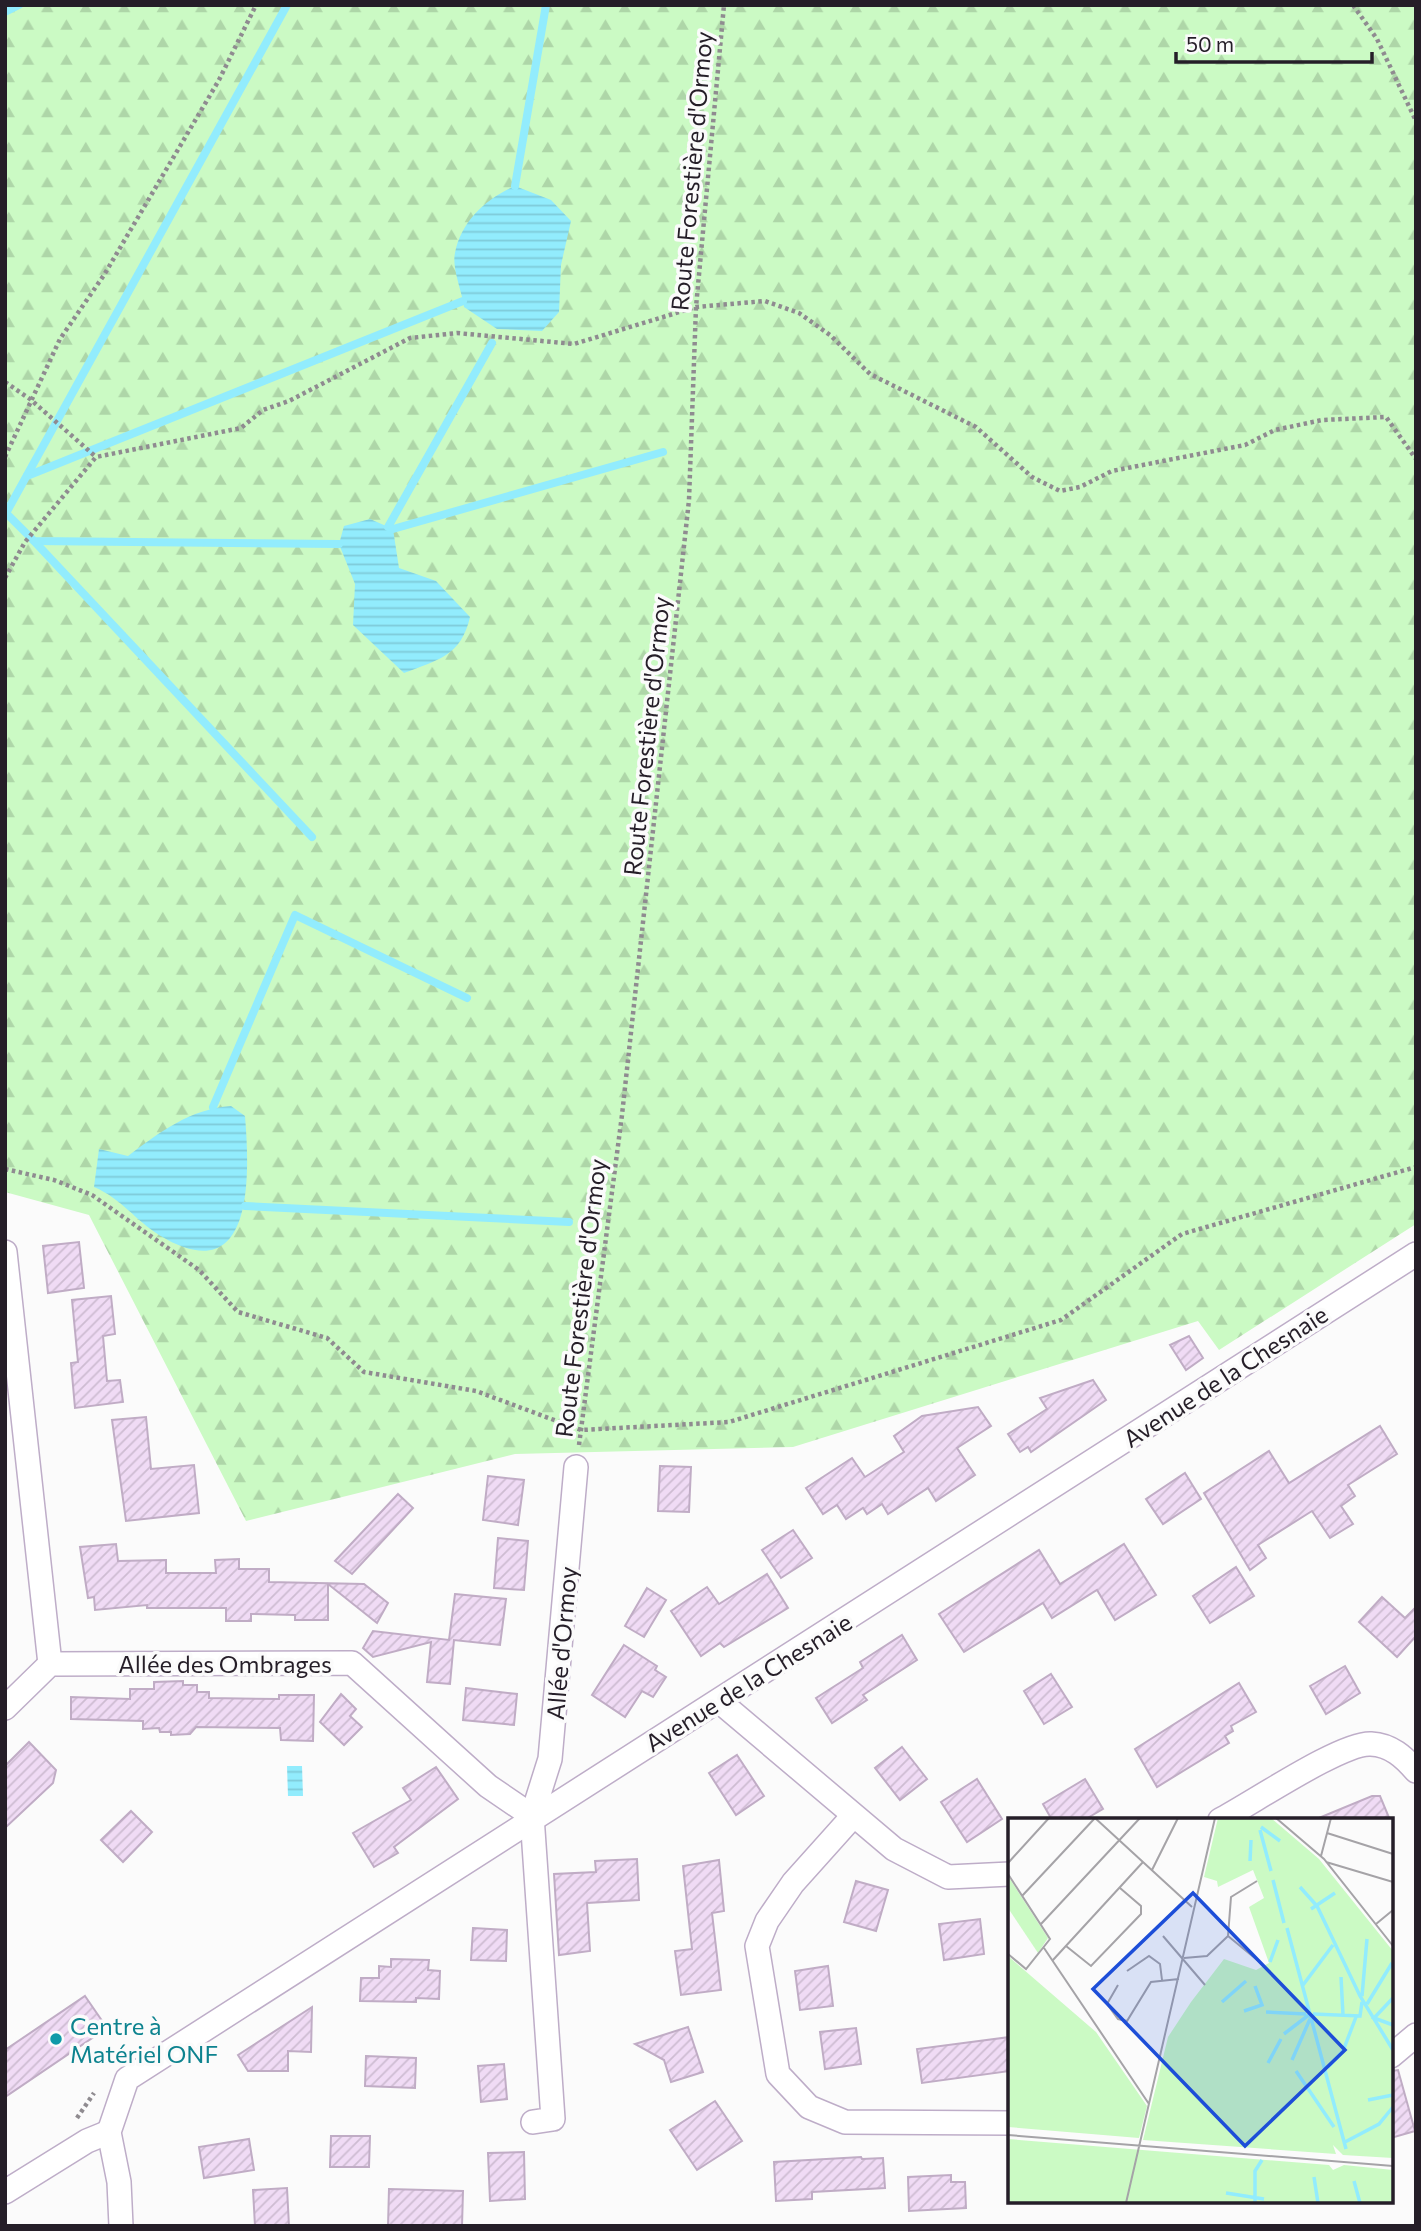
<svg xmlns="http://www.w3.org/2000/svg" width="1421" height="2231" font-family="Commissioner,sans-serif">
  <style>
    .forest { fill: url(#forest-firs) }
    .water { fill: url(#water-rules) }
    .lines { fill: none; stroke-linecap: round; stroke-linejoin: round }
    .stream { stroke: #92ecfd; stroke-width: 8 }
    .building { fill: url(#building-hatch); stroke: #c0acc5; stroke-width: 2 }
    .minor-casing { stroke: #beadc8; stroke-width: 26 }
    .path { stroke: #8f8b90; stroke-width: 4.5; stroke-dasharray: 3.5 3.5; stroke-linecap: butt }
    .minor { stroke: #fff; stroke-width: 23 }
    .culture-dot { fill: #0f9aa8; stroke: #fbfbfb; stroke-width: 2.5 }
    .labels { text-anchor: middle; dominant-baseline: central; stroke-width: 7; stroke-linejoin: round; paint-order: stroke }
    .street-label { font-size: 24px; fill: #251e28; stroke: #fbfbfb }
    .culture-label { font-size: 24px; fill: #0d838f; stroke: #fbfbfb; text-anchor: start }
    .inset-river { fill: none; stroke: #92ecfd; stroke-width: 3.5 }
    .inset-road { fill: none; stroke: #a5a3a7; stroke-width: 2 }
    .view { fill: #1d4ed8; fill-opacity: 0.15; stroke: #1d4ed8; stroke-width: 3.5 }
    .inset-edge { fill: none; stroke: #251e28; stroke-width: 3.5 }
  </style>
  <defs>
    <pattern id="forest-firs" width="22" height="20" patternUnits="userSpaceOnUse" patternTransform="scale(1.75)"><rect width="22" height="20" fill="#cbfac4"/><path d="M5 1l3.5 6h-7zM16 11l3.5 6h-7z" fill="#aed6a8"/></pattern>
    <pattern id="water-rules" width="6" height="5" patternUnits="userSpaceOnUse" patternTransform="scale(1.75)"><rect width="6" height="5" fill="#92ecfd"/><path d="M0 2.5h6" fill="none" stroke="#7ecad9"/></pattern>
    <pattern id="building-hatch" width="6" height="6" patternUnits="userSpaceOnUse" patternTransform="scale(1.75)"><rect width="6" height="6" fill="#f0dbf5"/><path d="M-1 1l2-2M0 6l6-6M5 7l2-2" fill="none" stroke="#cebcd2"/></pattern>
  </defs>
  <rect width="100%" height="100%" fill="#fbfbfb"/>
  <polygon class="forest" points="5,5 1416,5 1416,1224 1219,1350 1198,1321 793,1447 515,1454 246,1521 89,1215 5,1192"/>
  <g class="water">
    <path d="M515,186L551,200L571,221L561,265L559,312L542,331L497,329L464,307L463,301C460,287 452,266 455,253C461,221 487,198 515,186Z"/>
    <path d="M370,519L393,529L399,568L436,581L470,617C461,656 438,660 404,673L353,625L355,584L339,544L344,526Z"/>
    <path d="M231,1106L245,1116C250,1177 254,1293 159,1235C135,1220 122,1199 94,1187L99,1149L128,1156C160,1132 190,1109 231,1106Z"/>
    <polygon points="287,1766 302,1766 303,1796 288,1796"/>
  </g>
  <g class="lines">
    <g class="stream">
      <polyline points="5,12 19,5"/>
      <polyline points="515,186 546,5"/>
      <polyline points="27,476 463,301"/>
      <polyline points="6,513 34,541 339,544"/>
      <polyline points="5,515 287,5"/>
      <polyline points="388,527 492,343"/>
      <polyline points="393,529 663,452"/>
      <polyline points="34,541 312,837"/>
      <polyline points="213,1107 295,915 467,998"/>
      <polyline points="245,1206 569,1222"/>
    </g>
  </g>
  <g class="building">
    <polygon points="79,1242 84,1288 48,1293 43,1246"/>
    <polygon points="111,1296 115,1334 103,1336 107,1381 120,1380 123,1402 75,1408 71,1363 78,1362 72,1300"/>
    <polygon points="1189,1336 1203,1358 1186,1370 1170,1345"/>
    <polygon points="1093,1380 1106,1400 1031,1452 1028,1447 1020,1452 1008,1434 1047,1409 1040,1398"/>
    <polygon points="978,1407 991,1426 957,1448 975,1475 936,1501 928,1488 888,1514 882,1504 867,1514 863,1508 846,1519 837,1505 823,1514 806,1488 852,1458 865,1477 904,1452 894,1436 922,1416"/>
    <polygon points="146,1417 151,1469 194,1465 199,1513 126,1521 112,1420"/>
    <polygon points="1380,1426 1397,1454 1348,1485 1355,1496 1341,1506 1353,1524 1330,1538 1312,1511 1258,1545 1266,1558 1250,1570 1204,1493 1269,1451 1289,1483"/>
    <polygon points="660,1466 691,1467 689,1512 658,1511"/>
    <polygon points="1185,1473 1201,1499 1163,1524 1146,1499"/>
    <polygon points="488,1476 524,1480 518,1525 483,1520"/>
    <polygon points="398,1494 413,1508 352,1574 335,1561"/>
    <polygon points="793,1530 812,1558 781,1578 762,1550"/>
    <polygon points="498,1538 528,1541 524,1590 494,1588"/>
    <polygon points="116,1544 118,1561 166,1560 166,1573 216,1573 215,1560 239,1559 239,1569 269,1569 269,1582 364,1584 388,1603 377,1623 328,1584 328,1620 295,1620 295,1615 251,1614 251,1621 226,1621 226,1608 147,1608 147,1605 95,1610 94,1597 88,1598 80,1547"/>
    <polygon points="1124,1544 1156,1595 1115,1620 1097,1590 1052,1618 1043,1603 964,1652 939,1614 1039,1550 1060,1584"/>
    <polygon points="1236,1567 1254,1596 1210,1623 1193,1596"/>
    <polygon points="767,1574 788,1608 724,1647 720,1643 701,1656 671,1611 707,1587 719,1604"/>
    <polygon points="647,1588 666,1600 644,1637 625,1626"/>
    <polygon points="455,1594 506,1599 500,1645 454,1640 450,1684 427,1682 431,1642 373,1657 363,1648 373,1631 449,1640"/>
    <polygon points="1382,1597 1405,1618 1416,1607 1416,1636 1397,1657 1359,1622"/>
    <polygon points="902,1635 917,1660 863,1695 867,1700 832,1723 816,1698 863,1668 860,1662"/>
    <polygon points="624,1645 657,1666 655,1670 666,1677 653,1697 642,1691 625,1717 592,1695"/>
    <polygon points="1345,1666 1360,1693 1326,1714 1310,1686"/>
    <polygon points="1051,1674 1072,1707 1044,1724 1024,1691"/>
    <polygon points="183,1681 183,1685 197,1685 197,1692 209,1692 209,1698 279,1699 279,1695 314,1695 313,1741 281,1740 280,1728 196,1727 190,1734 171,1735 171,1732 160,1732 159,1728 143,1729 143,1721 71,1719 71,1697 130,1699 130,1689 154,1689 154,1682"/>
    <polygon points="1239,1683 1256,1712 1231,1726 1233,1731 1225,1736 1229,1743 1157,1787 1135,1749"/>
    <polygon points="466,1688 517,1694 514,1725 463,1720"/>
    <polygon points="341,1694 356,1709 350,1716 362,1727 344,1745 320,1722"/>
    <polygon points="29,1742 56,1770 53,1783 5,1828 5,1766"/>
    <polygon points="902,1747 927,1779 900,1800 875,1768"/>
    <polygon points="737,1755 764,1796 736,1815 709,1773"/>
    <polygon points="436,1767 458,1799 394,1847 398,1853 374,1867 353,1833 411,1800 403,1788"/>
    <polygon points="977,1779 1002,1819 967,1842 941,1802"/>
    <polygon points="1085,1779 1103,1809 1084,1820 1052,1820 1043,1804"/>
    <polygon points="1372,1796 1380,1796 1390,1820 1314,1820"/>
    <polygon points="131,1811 152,1832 123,1862 101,1840"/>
    <polygon points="637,1859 639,1900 587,1903 590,1951 559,1955 554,1874 596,1872 595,1861"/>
    <polygon points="719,1860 724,1911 712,1913 721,1990 681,1995 675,1951 692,1949 683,1866"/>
    <polygon points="856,1881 888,1890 876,1931 844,1922"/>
    <polygon points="980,1919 984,1954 944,1960 939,1924"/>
    <polygon points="473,1928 507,1930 506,1961 471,1960"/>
    <polygon points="391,1959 429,1960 428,1970 440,1971 439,1999 416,1998 416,2002 360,2001 361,1978 379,1978 379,1966 391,1967"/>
    <polygon points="828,1966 833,2006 800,2010 795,1971"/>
    <polygon points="85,1996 107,2028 5,2097 5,2050"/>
    <polygon points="312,2007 311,2052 288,2051 288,2071 248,2071 238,2055"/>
    <polygon points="688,2027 703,2072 671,2082 664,2060 635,2044"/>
    <polygon points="856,2028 861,2064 825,2069 820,2032"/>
    <polygon points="1010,2037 1010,2071 922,2083 917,2049"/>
    <polygon points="366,2056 416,2058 415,2088 365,2086"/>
    <polygon points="504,2064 507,2099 481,2102 478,2066"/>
    <polygon points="1398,2070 1415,2131 1391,2138 1391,2071"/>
    <polygon points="715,2101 742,2141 697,2170 670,2130"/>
    <polygon points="331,2136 370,2136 369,2167 330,2167"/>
    <polygon points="249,2139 254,2170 204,2178 199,2147"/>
    <polygon points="524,2152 525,2199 490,2201 488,2153"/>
    <polygon points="861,2157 862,2159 883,2158 885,2188 812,2192 812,2199 776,2201 774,2162"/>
    <polygon points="951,2175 951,2182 965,2182 966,2208 909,2211 908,2177"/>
    <polygon points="287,2188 289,2226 255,2226 253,2190"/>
    <polygon points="389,2189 463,2191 462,2226 388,2226"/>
  </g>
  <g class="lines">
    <g class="minor-casing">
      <g id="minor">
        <polyline points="5,1252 50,1664"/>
        <polyline points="719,1701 894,1849 948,1877 1010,1874"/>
        <polyline points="5,1708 50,1664 352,1663 488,1786 532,1816"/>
        <polyline points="853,1816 793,1883 767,1921 757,1946 778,2074 809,2107 845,2122 1010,2123"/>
        <path d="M1220,1820C1251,1804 1342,1742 1371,1744C1391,1745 1404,1757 1416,1771"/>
        <polyline points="1391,2056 1416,2035"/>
        <polyline points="533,2122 553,2119 532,1816 550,1759 576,1467"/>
        <polyline points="5,2192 87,2141 109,2132"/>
        <path d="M121,2226L119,2182L109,2132L127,2079C555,1801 987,1530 1416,1254"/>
      </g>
    </g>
    <g class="path">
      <polyline points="1353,5 1377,39 1416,121"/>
      <polyline points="5,382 30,399 96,457"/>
      <polyline points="5,457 60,339 104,275 219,80 256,5"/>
      <polyline points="5,578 25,542 96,457 241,428 263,410 289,401 410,338 457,333 574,344 696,307 765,301 799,313 830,335 870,374 976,427 1032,477 1060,491 1080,487 1112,471 1245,445 1275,430 1322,420 1386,417 1416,459"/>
      <polyline points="5,1169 54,1180 92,1195 199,1270 238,1312 327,1338 364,1372 476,1391 581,1430 729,1422 1061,1320 1182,1234 1416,1167"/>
      <polyline points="579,1445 622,1115 689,500 696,307 724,5"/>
      <polyline points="77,2118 94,2093"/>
    </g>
    <use href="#minor" class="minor"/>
  </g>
  <circle class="culture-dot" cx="56" cy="2039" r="7"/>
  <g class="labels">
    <g class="street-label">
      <text transform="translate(691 171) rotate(-85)">Route Forestière d'Ormoy</text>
      <text transform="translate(646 736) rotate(-84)">Route Forestière d'Ormoy</text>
      <text transform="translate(580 1298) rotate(-83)">Route Forestière d'Ormoy</text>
      <text transform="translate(1225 1376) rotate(-33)">Avenue de la Chesnaie</text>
      <text transform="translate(561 1643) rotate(-85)">Allée d'Ormoy</text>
      <text x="225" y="1663">Allée des Ombrages</text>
      <text transform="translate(748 1682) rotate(-32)">Avenue de la Chesnaie</text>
    </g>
    <g class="culture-label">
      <text x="70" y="2025">Centre à<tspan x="70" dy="28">Matériel ONF</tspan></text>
    </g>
  </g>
  <g transform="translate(1008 1818)">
    <rect width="385" height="385" fill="#fbfbfb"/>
    <path d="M0,58L40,120L30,135L0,90Z" fill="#cbfac4"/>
    <path d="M210,0H263L311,41L385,133V340L335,337L325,327L328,336L135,322L160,219L183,184L216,141L248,152L261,145L241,89L256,80L245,52L210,69L209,63L196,59ZM0,138L88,214L139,288L131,320L0,309ZM0,321L321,347L325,352L336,347L385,352V385H0Z" fill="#cbfac4"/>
    <path class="inset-river" d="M253,9L272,23M252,12L263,53M242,43L243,22M265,62L276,105M292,69L309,88L352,178L385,232M303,91L327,75M279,110L338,331M262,144L270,122M333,159L335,197M295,167L325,127M354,178L359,121M385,180L366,200L385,207M214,184L238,163M359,186L384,145M236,193L254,187L247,168M258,194L298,196M305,196L352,198L354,184M276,216L302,196M284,242L302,201M260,245L273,221M320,249L335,233L348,199M288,253L326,309M360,282L385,277M337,324L371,306L385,289M306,359L310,385M346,363L352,385M218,375L256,381M247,385V353L254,342"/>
    <path class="inset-road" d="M87,0L184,89M268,0L316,41L385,128M319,15L385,36M313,38L323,0M318,44L385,64M0,45L41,0M144,52L170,0M0,56L42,121L18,151L0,136M14,78L87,0M33,106L132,0M368,106L385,92M155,118L197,167M220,118L254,146M58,128L83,148L133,96V88L112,70M36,130L141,286M176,140L199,138L220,118L223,79L249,63M45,142L135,44M119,153L141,138L152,146L154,162M110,167L99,186L110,201L119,203L143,164L171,161M0,317L385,348M118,385L207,0"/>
    <path class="view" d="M185,75L337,232L237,328L85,171Z"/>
    <rect width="385" height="385" class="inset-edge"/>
  </g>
  <rect width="1421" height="2231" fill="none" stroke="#251e28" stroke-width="14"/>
  <path d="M1176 52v10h196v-10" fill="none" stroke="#251e28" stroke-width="3.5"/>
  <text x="1186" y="52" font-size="21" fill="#251e28" stroke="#fbfbfb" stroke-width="5" paint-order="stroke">50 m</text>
</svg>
